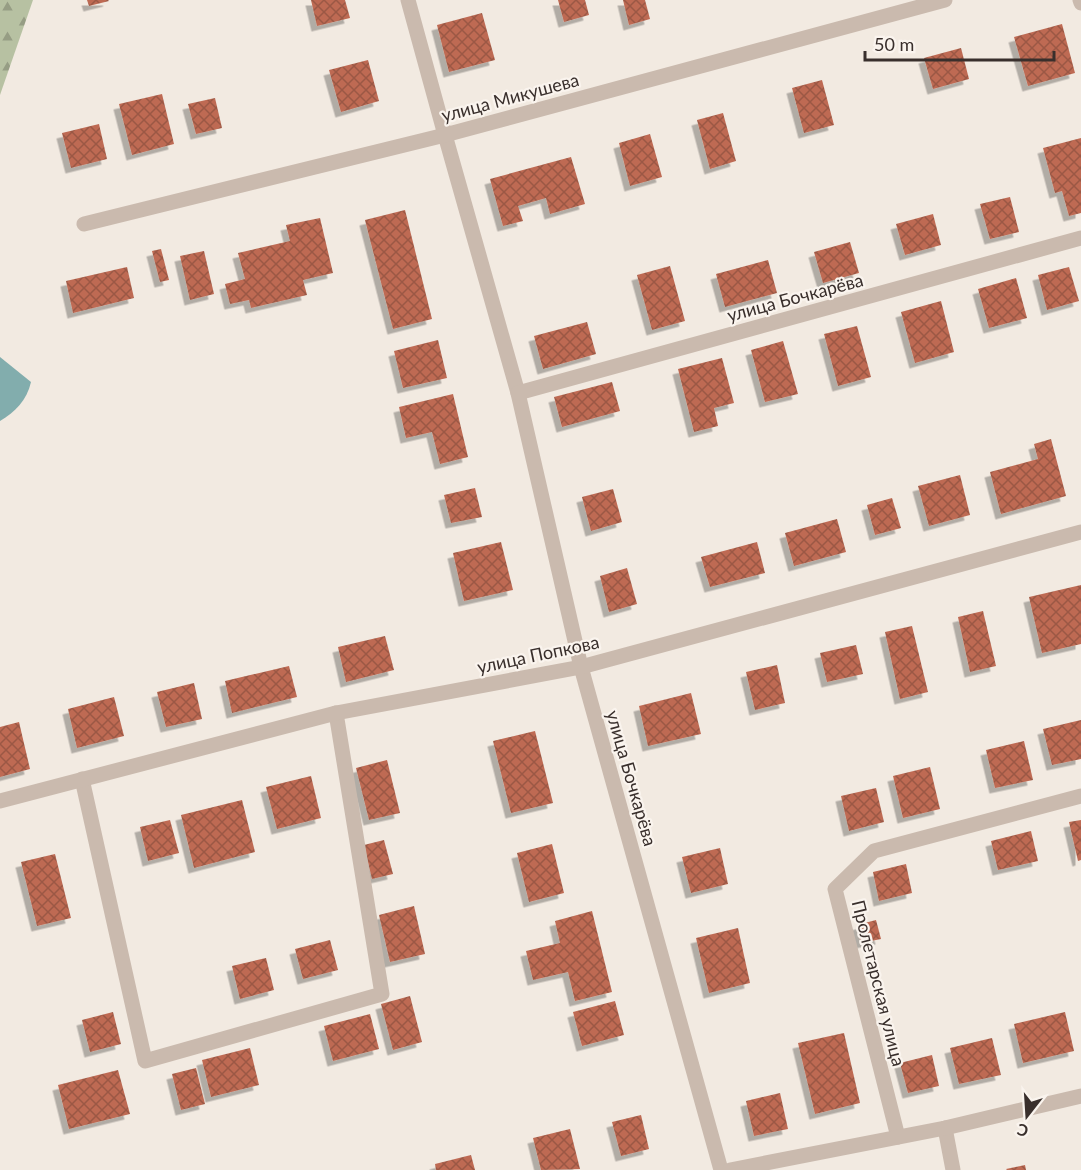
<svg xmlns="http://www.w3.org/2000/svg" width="1081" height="1170" font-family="Lato,sans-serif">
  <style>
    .forest { fill: url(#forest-firs) }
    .water { fill: #82adad }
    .building { fill: url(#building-cross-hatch); filter: url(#shadow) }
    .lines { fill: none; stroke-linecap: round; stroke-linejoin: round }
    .minor { stroke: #cabaae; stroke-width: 15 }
    .labels { text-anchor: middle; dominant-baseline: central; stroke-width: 4.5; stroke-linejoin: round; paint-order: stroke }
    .street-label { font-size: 18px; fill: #392f2c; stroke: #faf4ee }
  </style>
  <defs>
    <pattern id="forest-firs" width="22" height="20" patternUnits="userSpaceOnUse" patternTransform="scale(1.5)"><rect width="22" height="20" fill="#b7c1a2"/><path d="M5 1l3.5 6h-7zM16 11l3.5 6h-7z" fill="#969d84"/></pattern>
    <pattern id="building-cross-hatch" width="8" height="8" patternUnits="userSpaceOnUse" patternTransform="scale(1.5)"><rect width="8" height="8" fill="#be6a53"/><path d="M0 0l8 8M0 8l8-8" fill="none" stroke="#9b5845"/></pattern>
    <filter id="shadow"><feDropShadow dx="-5.5" dy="5.5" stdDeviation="0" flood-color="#0004"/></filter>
  </defs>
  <rect width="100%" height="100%" fill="#f2eae1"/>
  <polygon class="forest" points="0,0 33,0 0,95"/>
  <path class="water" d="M0,357L31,382C27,400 15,412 0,421Z"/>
  <g class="building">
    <polygon points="87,0 108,0 109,1 89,6"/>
    <polygon points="311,0 345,0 350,18 317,26"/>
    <polygon points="558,0 585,0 589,15 564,22"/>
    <polygon points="623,0 645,0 650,19 629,25"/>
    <polygon points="482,13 495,60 449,72 437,25"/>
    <polygon points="1062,24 1075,73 1028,86 1014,37"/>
    <polygon points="961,48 969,79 933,89 924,58"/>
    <polygon points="368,60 379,101 341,112 329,70"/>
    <polygon points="822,80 834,125 804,133 792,88"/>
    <polygon points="162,94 174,144 132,155 119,104"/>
    <polygon points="215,98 222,128 196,134 188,104"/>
    <polygon points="723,113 736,161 710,169 697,120"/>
    <polygon points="99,124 107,159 71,168 62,133"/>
    <polygon points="650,134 662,177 630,186 619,143"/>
    <polygon points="1081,138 1081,213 1069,216 1062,191 1055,193 1043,148"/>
    <polygon points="571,157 585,204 550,214 546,198 518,206 523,221 503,226 490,179"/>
    <polygon points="1010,197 1019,232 990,239 980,204"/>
    <polygon points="405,210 432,319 393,329 365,220"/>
    <polygon points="933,214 941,245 905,255 896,224"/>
    <polygon points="320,218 333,273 303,280 307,295 251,308 249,300 230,304 225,284 245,279 238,253 290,241 286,225"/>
    <polygon points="850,242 859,273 823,283 814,252"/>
    <polygon points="161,249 169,280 160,282 152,251"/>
    <polygon points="204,251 214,294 190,300 180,256"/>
    <polygon points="768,260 777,293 725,307 716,274"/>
    <polygon points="670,266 685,321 652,330 637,275"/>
    <polygon points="127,267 134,298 73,313 66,281"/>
    <polygon points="1069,267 1079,301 1047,310 1038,275"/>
    <polygon points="1016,278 1027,318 989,328 978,289"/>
    <polygon points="941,301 954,352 915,363 901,312"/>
    <polygon points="587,322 596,354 543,369 534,336"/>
    <polygon points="857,326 871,377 838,386 824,334"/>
    <polygon points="438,340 447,378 403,388 394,351"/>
    <polygon points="783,341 798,394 765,402 751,350"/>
    <polygon points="722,358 734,403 714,408 718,426 694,432 678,369"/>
    <polygon points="612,382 620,411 562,427 554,397"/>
    <polygon points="453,394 468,457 440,464 432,432 406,438 399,407"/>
    <polygon points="1051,439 1066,496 1001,514 990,472 1038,459 1034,444"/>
    <polygon points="960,475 970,515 929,526 918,486"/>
    <polygon points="475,488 482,517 451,523 444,495"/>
    <polygon points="613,489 622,522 591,531 582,497"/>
    <polygon points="892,498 901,528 875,535 867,505"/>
    <polygon points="837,519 846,552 794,566 785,533"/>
    <polygon points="501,542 513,590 464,601 453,553"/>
    <polygon points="757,542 765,573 710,587 701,557"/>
    <polygon points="627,568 637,604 609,612 600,576"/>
    <polygon points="1081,585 1081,644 1042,653 1029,597"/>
    <polygon points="983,611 996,666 970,672 958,617"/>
    <polygon points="912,626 928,692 900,699 885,632"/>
    <polygon points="385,636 394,670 346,682 338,647"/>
    <polygon points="856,645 863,674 827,682 820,653"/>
    <polygon points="777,665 785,703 755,710 746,672"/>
    <polygon points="289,666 297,697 232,713 225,681"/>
    <polygon points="194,683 202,719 166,727 157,692"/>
    <polygon points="691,693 701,734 648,746 639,706"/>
    <polygon points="114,697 124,736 77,748 68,709"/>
    <polygon points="1081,720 1081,759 1052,765 1043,729"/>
    <polygon points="19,722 30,769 0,777 0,727"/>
    <polygon points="535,731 553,803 511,813 493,741"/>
    <polygon points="1024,741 1033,780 995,788 986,750"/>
    <polygon points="387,760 400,813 369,820 356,768"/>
    <polygon points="930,767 940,809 903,818 893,776"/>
    <polygon points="311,776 321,818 277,829 266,787"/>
    <polygon points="876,788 884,822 849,831 841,796"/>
    <polygon points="242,800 255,852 194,868 181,815"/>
    <polygon points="170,820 179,853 148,861 140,827"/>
    <polygon points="1081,820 1081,860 1078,861 1069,822"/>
    <polygon points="1031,831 1038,861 998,870 991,841"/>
    <polygon points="384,840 393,874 372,879 364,845"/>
    <polygon points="552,844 564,893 529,902 517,853"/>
    <polygon points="720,848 728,884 691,893 682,857"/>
    <polygon points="55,854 71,918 37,926 21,862"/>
    <polygon points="906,864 912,893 879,901 873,872"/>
    <polygon points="414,906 425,954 390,962 379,915"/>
    <polygon points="592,911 612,992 575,1001 568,972 533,980 526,951 560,943 555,921"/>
    <polygon points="876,920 881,939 861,943 857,925"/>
    <polygon points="738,928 750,983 709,993 696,938"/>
    <polygon points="330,940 338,970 303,979 295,949"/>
    <polygon points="266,958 274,990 240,999 232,966"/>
    <polygon points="410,996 422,1042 393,1050 381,1004"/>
    <polygon points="615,1001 624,1035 582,1046 573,1012"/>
    <polygon points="113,1012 121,1044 90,1052 82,1020"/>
    <polygon points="1065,1012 1074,1051 1023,1063 1014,1024"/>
    <polygon points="370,1014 379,1049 333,1061 324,1026"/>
    <polygon points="844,1033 860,1103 815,1114 798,1043"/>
    <polygon points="992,1038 1001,1075 959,1084 950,1048"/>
    <polygon points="250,1048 259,1085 211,1097 202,1060"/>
    <polygon points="932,1055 939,1086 908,1093 900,1063"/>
    <polygon points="196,1068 205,1104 181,1110 172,1074"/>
    <polygon points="118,1070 130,1114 69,1129 58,1085"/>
    <polygon points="780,1093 788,1129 754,1136 746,1101"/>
    <polygon points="641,1115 649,1149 621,1156 612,1122"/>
    <polygon points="570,1129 580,1169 541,1170 533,1138"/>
    <polygon points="471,1155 475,1170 436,1170 435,1164"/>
    <polygon points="1025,1165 1026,1170 1007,1170 1006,1169"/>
  </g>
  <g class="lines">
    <g class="minor">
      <polyline points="408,0 445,135 518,393 581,667 721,1170"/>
      <polyline points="1080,0 1081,3"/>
      <polyline points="84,224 445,135 945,0"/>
      <polyline points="518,393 1081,238"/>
      <polyline points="82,779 145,1061 382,994 336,713"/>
      <polyline points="0,801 336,713 581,667 1081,532"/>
      <polyline points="945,1128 953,1170"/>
      <polyline points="898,1137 835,889 874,851 1081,796"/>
      <polyline points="730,1170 945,1128 1081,1096"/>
    </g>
  </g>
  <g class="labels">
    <g class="street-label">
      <text transform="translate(510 97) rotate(-15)">улица Микушева</text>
      <text transform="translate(795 297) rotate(-15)">улица Бочкарёва</text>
      <text transform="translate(538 654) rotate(-12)">улица Попкова</text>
      <text transform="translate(632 778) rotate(74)">улица Бочкарёва</text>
      <text transform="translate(879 983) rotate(76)">Пролетарская улица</text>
    </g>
  </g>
  <g transform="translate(1027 1116) rotate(197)" stroke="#faf4ee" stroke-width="4.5" paint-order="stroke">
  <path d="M0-4.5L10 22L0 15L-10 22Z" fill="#392f2c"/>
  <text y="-9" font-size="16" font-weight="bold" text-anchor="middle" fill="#392f2c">С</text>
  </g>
  <path d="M865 51v9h189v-9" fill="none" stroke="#392f2c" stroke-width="3"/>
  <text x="874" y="51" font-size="18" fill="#392f2c" stroke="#faf4ee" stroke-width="4.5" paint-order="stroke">50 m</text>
</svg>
